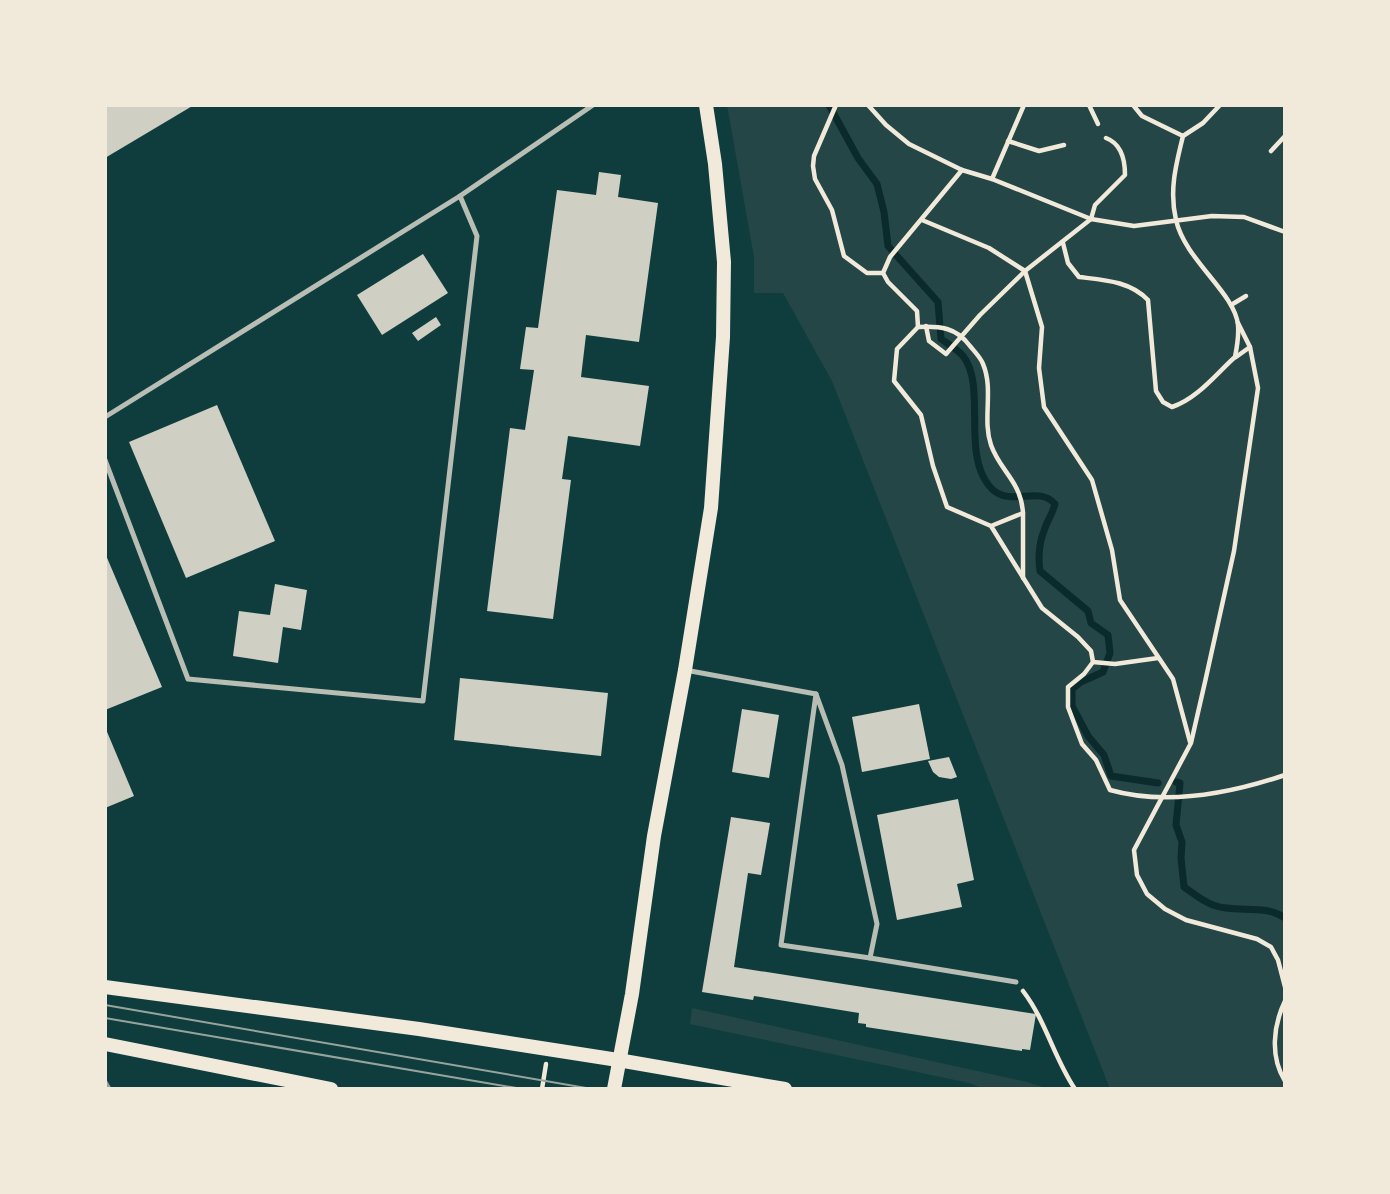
<svg xmlns="http://www.w3.org/2000/svg" width="1390" height="1194" font-family="Manrope,sans-serif">
  <style>
    .green { fill: #244646 }
    .lines { fill: none; stroke-linecap: round; stroke-linejoin: round }
    .stream { stroke: #0a2a2b; stroke-width: 7 }
    .building { fill: #cfcfc3 }
    .path { stroke: #f1e9da; stroke-width: 4.5 }
    .service { stroke: #b8beb3; stroke-width: 5 }
    .secondary { stroke: #f1e9da; stroke-width: 14 }
    .tram { stroke: #97a49c; stroke-width: 2 }
    .rail { stroke: #97a49c; stroke-width: 5 }
  </style>
  <rect width="100%" height="100%" fill="#0f3d3e"/>
  <g class="green">
    <polygon points="727,105 1285,105 1285,1089 1110,1089 832,381 783,293 754,293 754,257"/>
    <polygon points="692,1008 1027,1082 1049,1089 984,1089 969,1083 690,1024"/>
  </g>
  <g class="lines">
    <g class="stream">
      <path d="M829,105L858,158L877,184L884,212L888,246L938,302L941,339C948,344 957,349 963,356C985,383 965,444 984,478C1003,515 1036,482 1055,504C1052,515 1047,521 1044,531C1039,543 1038,559 1040,571L1088,611L1091,623L1108,635L1110,653L1103,672L1081,682L1072,689V706L1088,736L1104,755L1111,776L1158,783"/>
      <path d="M1176,782L1180,783L1176,825L1182,842L1181,858L1184,887C1193,893 1202,901 1213,905C1236,914 1264,903 1285,918"/>
    </g>
  </g>
  <g class="building">
    <polygon points="105,105 194,105 105,158"/>
    <polygon points="599,172 621,175 618,197 658,203 639,342 586,335 581,377 649,386 640,446 568,436 562,479 571,480 553,619 487,611 510,428 525,430 534,370 520,369 526,327 538,328 557,190 596,195"/>
    <polygon points="423,254 448,293 382,335 357,295"/>
    <polygon points="436,317 441,325 418,341 412,333"/>
    <polygon points="217,405 275,541 186,578 129,442"/>
    <polygon points="105,553 162,687 105,710"/>
    <polygon points="275,584 307,590 301,630 283,627 278,663 233,656 239,611 270,615"/>
    <polygon points="460,678 608,693 601,756 454,740"/>
    <polygon points="919,704 930,759 862,772 852,717"/>
    <polygon points="742,709 779,715 769,778 732,772"/>
    <polygon points="105,727 134,796 105,808"/>
    <polygon points="949,757 957,777 951,779 939,777 933,772 928,761"/>
    <polygon points="958,799 974,880 957,884 962,907 897,920 877,815"/>
    <polygon points="731,817 770,823 761,875 748,873 734,967 1036,1014 1030,1050 1022,1049 1022,1051 866,1027 866,1024 858,1023 859,1013 754,996 753,1000 702,992"/>
  </g>
  <g class="lines">
    <g class="path">
      <polyline points="836,105 814,156 813,166 815,179 832,210 844,256 867,273 883,273"/>
      <polyline points="868,105 886,125 909,144 962,170 992,179 1091,219 1134,226 1212,216 1244,217 1285,232"/>
      <polyline points="1089,105 1098,124"/>
      <polyline points="1133,105 1142,116 1183,136"/>
      <polyline points="1008,141 1039,151 1064,145"/>
      <polyline points="1271,151 1285,136"/>
      <polyline points="992,179 1024,105"/>
      <polyline points="922,220 989,248 1025,271 1042,327 1039,368 1044,407 1092,480 1112,550 1120,600 1173,679 1190,742"/>
      <path d="M1063,243L1068,263L1079,277C1104,280 1130,281 1148,300L1156,391L1163,402L1172,407C1197,399 1216,374 1235,357C1237,347 1239,336 1238,325C1235,293 1185,260 1176,220C1169,191 1176,164 1183,136L1203,123L1220,105"/>
      <polyline points="1231,305 1246,296"/>
      <path d="M926,326L929,341L946,354L980,315L1025,271L1091,219L1095,205L1125,175C1125,161 1122,144 1106,138"/>
      <polyline points="918,327 917,311 888,282 883,273 890,257 962,170"/>
      <polyline points="1250,347 1258,388 1234,551 1205,682 1191,743 1134,850 1137,875 1147,894 1165,909 1186,920 1257,939 1271,947 1278,960 1285,987"/>
      <polyline points="1236,357 1250,347 1238,323"/>
      <polyline points="1023,513 1023,578"/>
      <path d="M991,526L947,507L933,466L921,415L894,381L897,349L918,327C940,326 956,327 970,346C975,352 981,358 983,364C994,390 982,419 991,445C1000,471 1021,481 1023,513L991,526L1042,608L1078,637L1091,651L1093,662L1084,674L1068,687V707L1082,744L1096,760L1110,790C1167,806 1229,794 1285,775"/>
      <polyline points="1093,662 1115,664 1158,658"/>
      <path d="M1023,991C1046,1021 1054,1058 1075,1089"/>
      <path d="M1285,1001C1273,1026 1270,1057 1285,1081"/>
      <polyline points="542,1089 546,1064"/>
    </g>
    <g class="service">
      <polyline points="105,417 460,196 593,105"/>
      <polyline points="105,460 188,679 423,701 477,236 460,196"/>
      <polyline points="685,670 816,694"/>
      <polygon points="816,694 842,765 877,924 870,958 781,945"/>
      <polyline points="870,958 1016,982"/>
    </g>
    <g class="secondary">
      <polyline points="105,987 419,1029 618,1060 785,1089"/>
      <polyline points="105,1044 331,1089"/>
      <polyline points="614,1089 632,994 654,836 685,670 711,508 723,337 724,262 715,164 706,105"/>
    </g>
    <g class="tram">
      <polyline points="105,1005 592,1089"/>
      <polyline points="105,1018 522,1089"/>
    </g>
    <polyline class="rail" points="105,1082 109,1089"/>
  </g>
  <rect width="1390" height="1194" fill="none" stroke="#f1e9da" stroke-width="214"/>
</svg>
